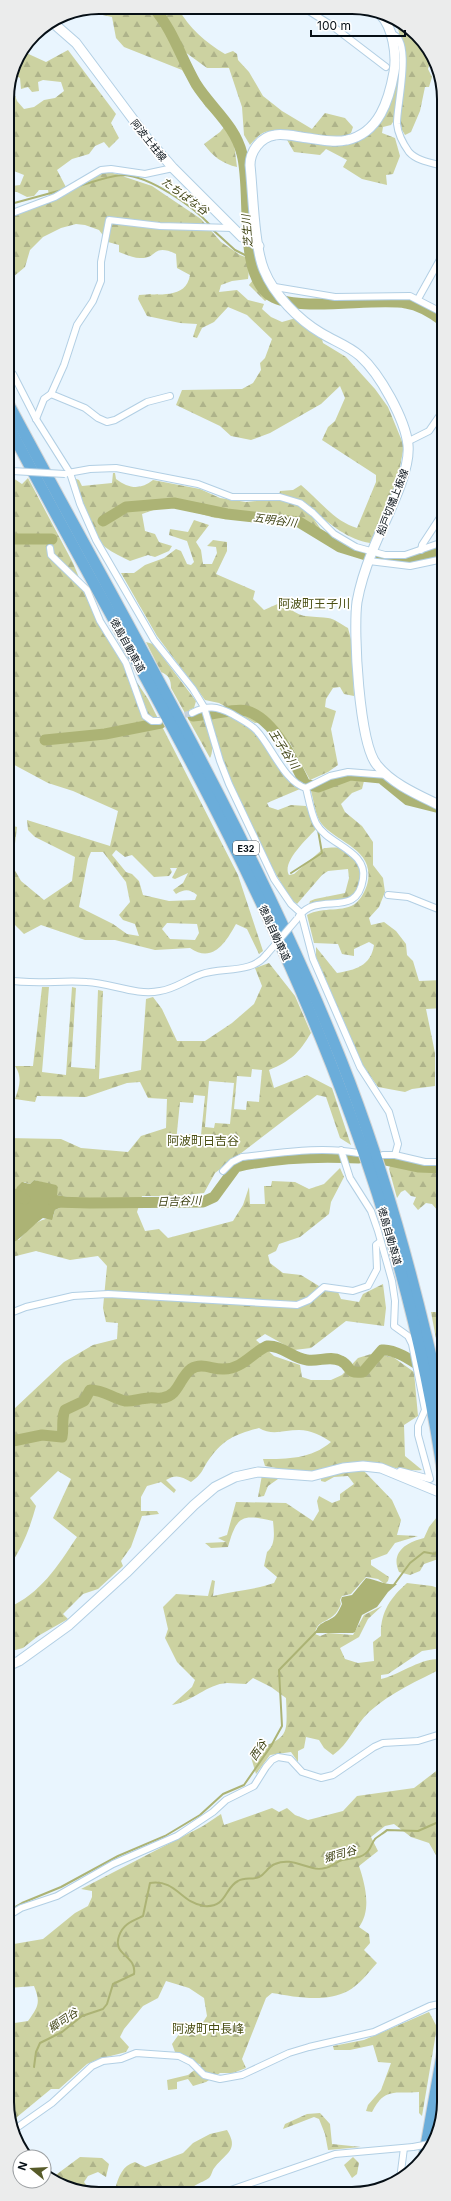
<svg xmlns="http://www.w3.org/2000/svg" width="451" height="2201" font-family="Inter,'Noto Sans JP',sans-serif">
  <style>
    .forest { fill: url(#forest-firs); fill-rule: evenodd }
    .water { fill: #acb375 }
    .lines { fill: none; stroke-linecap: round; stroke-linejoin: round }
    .stream { stroke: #acb375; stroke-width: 2 }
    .river { stroke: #acb375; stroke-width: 11 }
    .street-tunnel { stroke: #c7d2db; stroke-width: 6; stroke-dasharray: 6 3; stroke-linecap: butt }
    .street-casing { stroke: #b2cfe4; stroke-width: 8 }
    .secondary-casing { stroke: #b2cfe4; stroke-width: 11 }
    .highway-casing { stroke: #d2d4d5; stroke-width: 13 }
    .street { stroke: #fff; stroke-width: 6 }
    .secondary { stroke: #fff; stroke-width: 9 }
    .highway { stroke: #6badda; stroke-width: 11 }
    .street-bridge-casing { stroke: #b2cfe4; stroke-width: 8; stroke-linecap: butt }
    .street-bridge { stroke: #fff; stroke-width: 6 }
    .labels { text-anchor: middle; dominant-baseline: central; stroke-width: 3.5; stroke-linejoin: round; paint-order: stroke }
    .shield { fill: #fff; stroke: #51575c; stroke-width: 1 }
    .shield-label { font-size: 9px; font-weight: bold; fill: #060f16 }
    .street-label { font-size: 10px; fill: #060f16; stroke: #fff }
    .water-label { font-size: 11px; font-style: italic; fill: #3c4010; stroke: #fff }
    .quarter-label { font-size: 12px; fill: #494e12; stroke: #fff }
    .rim { fill: none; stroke: #060f16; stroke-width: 2 }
  </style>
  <defs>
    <pattern id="forest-firs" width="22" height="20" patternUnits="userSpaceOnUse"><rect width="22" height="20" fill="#ccd2a1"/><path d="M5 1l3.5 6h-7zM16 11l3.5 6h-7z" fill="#aeb38a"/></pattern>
  </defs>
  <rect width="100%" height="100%" fill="#e9f5fe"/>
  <g class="forest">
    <path d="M99,7L178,8C189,28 205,42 225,54L233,51L237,54L238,60L249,72L263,96L282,111L312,129L325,113L345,118L353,127L351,133L346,136L350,142L381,121L399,33L397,24L421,38L431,59L428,69L432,77L429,87H425L420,111L411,132L405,135L402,130L401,124L393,122L391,125L383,127L382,133L395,138L400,156L393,174L386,175L387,185L362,179L343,167L347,160L326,149L320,155L294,152L283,133C265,129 262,131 250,145L244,135L242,107L229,68H207L174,44L196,88L233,136L237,167C223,164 212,156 204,144L220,132L225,126L206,107L182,70L124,47L116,38L112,17L93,13L89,9Z"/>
    <path d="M68,50L116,114L111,123L119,138L109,148L104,142L95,146L89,154L72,159L57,170L68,191L102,173H113L152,186L201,219L221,242L240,255L253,260L256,268L273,295L265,301L249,285L253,280L249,270L248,279L232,281L221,285L219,292L237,290L248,300L264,304L262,309L271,317L282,322L296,318L322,339L323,343L346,357L375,389L388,407L404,446L397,482L370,543C349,540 329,524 314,510L311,515L320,528L313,532L303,527L267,521L215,518L173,506L162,507L142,514L145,531L155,534L159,542L172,546L169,551L155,557L148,555L130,561C122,557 113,553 105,547C92,537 80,495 74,478L79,480L82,486L112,483L113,473H115L116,479C129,489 141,490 153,480L200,489L220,498L246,502L278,499L280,491L293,490L301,485C318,499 335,522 357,528L376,482V475L322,440L328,427L335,421L345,398L340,386L321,404L270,433L251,440L231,436L220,426L176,405L182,390L242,389L253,383L261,370L260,363L265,358L272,339L247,315L228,307L214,322L202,328L197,338L193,337L197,324L180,323L147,316L138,299L139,295C158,293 186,300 190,275L177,268L176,254C152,243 158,259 140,258C133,258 125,254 119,252V245L108,242L99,230L85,225L76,224L61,228L43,237L30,250L25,267L7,282V210L37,207L50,200L48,190H39L34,196L27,197L17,192L7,191V182L12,186L20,185L24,175L9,169L7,172V93L10,81L17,101L24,109L34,107L44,100L55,98L64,91L61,82L43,80L38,82L39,91L32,92L28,87L21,89L20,78L12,74L16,58L22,51L46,62Z"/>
    <path d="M7,474L22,484L28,478L73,563L98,624L148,699L238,875L263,951L259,954L247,929L236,924C226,942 213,964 190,948L155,950L115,940H85L41,925L24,934L7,917V824L17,827L14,852L9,860L21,881L44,900L72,881L75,857L35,837L28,830L27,820L110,846L118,811L73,791L48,783L7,761ZM116,850L125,857L132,855L154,877L169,876L172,872L170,868H177L172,878L175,879L188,873L183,883L173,890L176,894C185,889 189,889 197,895L195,900L169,901L143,895L139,881L132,874L126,872L112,855ZM91,852H103L126,882L130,902L119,915L123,920L135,924L139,936L127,934L113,924L79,907L88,859ZM167,923L197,924L199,933L195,940L170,939L162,929Z"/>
    <path d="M194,520L209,525L196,542L201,550L203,564H212L217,553L216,547L207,546L213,540L227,542V551L216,574L255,591L253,599L264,610L282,602C302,620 304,615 328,618C335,619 342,625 348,628L352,643L354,696L344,694L340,687L333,688L326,699L325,707L336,711L331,729L338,765L328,772L310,780L290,743L271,721L255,723L219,703L205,700L157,636L121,573H134L145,565L164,558L176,549L181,551L187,564L191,565L194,562L187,541L169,535L170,529L188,532Z"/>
    <path d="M146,642L153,644L196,701L194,708L189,710L193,719L205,717C208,727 216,748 210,758L171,688C171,680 169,675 161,672Z"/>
    <path d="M224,715C260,724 274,766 300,789L267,803L269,807L278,810L291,805L306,806L317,828C309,837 281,862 289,875L294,874L324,848C328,848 335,847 339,848C360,853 369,883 351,897C341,904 321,900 309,904L310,901L315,899L345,893L349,878L348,869L328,871L322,875L297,904C283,897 230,784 223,764C218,748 215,732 210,716Z"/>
    <path d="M351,780L364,781L362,789L352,793L341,804L345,812L362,826L373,842V865L383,878L385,892L379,907L369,918L371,925L384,922L396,931L406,944L407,955L413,961L419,981L443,980L444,1008L426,1009L435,1053V1086L412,1089L405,1092L378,1087L362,1064L316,957V947L337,973C355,970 371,966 374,945L369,942L354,949V956L342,954L338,944L314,943L307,915C323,906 344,913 356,903C361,899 365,891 367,885C377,849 336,843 321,823C315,815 314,801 311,791Z"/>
    <path d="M269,963L295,996L311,1033C299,1053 291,1061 269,1070L274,1088L307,1075L332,1088L351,1145L340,1138L326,1097L317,1095L215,1173L204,1193L177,1196H142L137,1212L145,1231L159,1229L168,1238L233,1221L243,1205L249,1187L250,1204H265L264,1186H271L272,1181L295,1182L309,1189L324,1184L340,1168L344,1177L331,1202L329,1214L300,1237L279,1244L276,1251L268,1255L270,1263L283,1273L301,1275L327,1291L338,1292L341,1299L359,1302L363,1294L383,1284L386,1308L384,1326L346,1321L311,1348L294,1350L265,1334L256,1340L274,1356L300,1365L302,1377L311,1380H331L342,1375L358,1358L371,1354L393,1357L414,1372L418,1416L404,1425L405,1456L422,1470C397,1472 374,1460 350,1463C335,1464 322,1471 308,1472C294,1473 279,1468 265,1466L263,1459C288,1459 311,1459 331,1442C322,1436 311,1430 299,1430C284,1430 272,1436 259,1428C236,1434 224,1439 210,1458C202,1469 203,1474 191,1482C181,1476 176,1474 166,1480L176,1490L174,1493L161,1482L147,1486L141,1497V1511H157L159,1514L142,1516L131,1547L121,1561L123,1566L98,1589L83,1594L63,1614L68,1619L38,1636L23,1648L8,1652V1608C41,1593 57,1567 77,1537L53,1518L71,1479L58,1471L30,1498L36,1506C30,1528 22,1549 8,1568L9,1474H8V1410L14,1409L64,1362L93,1345L117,1339L118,1323L106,1322L103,1308L107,1266L98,1256L70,1260L36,1251L8,1258L7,1138L61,1139L81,1148L128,1152L141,1136L166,1128L167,1099L148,1098L140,1082L127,1083L86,1097L37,1096L35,1102L15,1099C19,1087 23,1078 15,1066H33L42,987H49L42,1072L66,1075L72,987L76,988L71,1067L95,1069L98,990L103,991L99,1079L141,1070L146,999L153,997L162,1009L177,1041H205L232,1023L254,1004L262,986L255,968ZM252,1069L262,1070L259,1102L247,1101L246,1110L234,1109L237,1076L251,1077ZM209,1081L234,1083L230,1124L215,1123L214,1128L205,1127ZM194,1095L205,1096L201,1135L189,1134L188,1143L176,1142L180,1102L193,1103ZM34,1180L58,1187L56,1195L68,1197V1204L55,1210L53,1217C35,1221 31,1226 19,1240L11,1236V1217L14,1210L12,1206L24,1182L30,1184Z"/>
    <polygon points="391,1163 419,1169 422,1172 423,1169 444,1170 444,1218 432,1204 426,1203 418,1210 413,1204 416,1197 411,1196 405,1190 401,1192 397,1198 389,1169"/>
    <polygon points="431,1312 444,1312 444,1357 439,1355"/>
    <path d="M354,1470L364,1471L392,1500L401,1520L397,1535L418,1536L395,1543L387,1554L371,1560V1565L389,1577L388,1581L385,1584L378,1579L366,1577L351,1594L342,1596L340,1600L341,1604C339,1608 337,1613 333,1616C326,1622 316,1622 315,1634L320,1636L328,1633L353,1635L364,1615L382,1606L368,1619L359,1637L340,1648L345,1659L358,1663L374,1661L373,1642L381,1636C380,1613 390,1598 407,1583L432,1586L444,1590L441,1648L422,1651L388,1674L381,1675V1679C400,1675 428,1653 444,1661V1667C418,1681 391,1692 369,1712C355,1725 349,1744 333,1755L324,1748L319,1740L306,1737L304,1748L298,1751V1762L291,1752L270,1755L256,1774L250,1754C287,1734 288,1742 286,1698L271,1687L253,1678L246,1684C240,1684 233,1683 227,1683C207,1684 192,1702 172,1705L192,1687L195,1680L177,1662L165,1638L168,1629L163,1607L176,1594L208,1596L212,1580L215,1581L213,1596C233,1591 254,1590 274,1583L277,1577L264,1566L267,1552C276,1545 274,1532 273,1521C242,1514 237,1515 228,1547L211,1548L205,1543L226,1542L218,1538L227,1535L236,1502L286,1503L313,1521L319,1511L317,1501L319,1496L332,1503L340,1500V1494L354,1484L348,1476L334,1477L325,1482L321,1481V1476Z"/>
    <polygon points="262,1475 279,1475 278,1479 268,1486 264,1496 258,1497"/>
    <path d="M442,1516L444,1557L424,1564L420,1571L410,1575L399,1572C390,1552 407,1542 424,1538L429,1527L437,1517Z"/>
    <path d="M444,1765V1869L429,1843L411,1837L394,1824L385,1826L371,1837L378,1851L359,1866C365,1884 372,1910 359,1927L369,1934L370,1943L364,1950L377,1963C369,1972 359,1985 348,1991C325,2003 296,1997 272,1993L266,1998L242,2059L246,2068L233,2073H220L206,2082L193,2086L188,2079L177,2082V2089L168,2090L167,2080L188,2075L201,2065L175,2052L172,2044L184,2027L197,2032L207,2016L204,1998L189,1988L166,1981L158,1998L143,2006L124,2029L120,2037L129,2047L126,2052L99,2059L87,2064L59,2089H51L17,2117V2134L8,2114V2024L28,2021C38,2007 41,2003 34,1986L8,1988V1945L43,1939L75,1913L88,1906L92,1897V1891L81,1889L203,1826L221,1814L224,1825L272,1808L279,1812L287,1808L295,1815L308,1820L343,1811L357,1796L414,1788Z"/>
    <path d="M429,2012L437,2027L422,2116L419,2113V2092C394,2094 385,2087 372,2112L366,2111L368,2105L381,2090L391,2063L378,2062L373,2045L350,2050H334L333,2046L364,2040Z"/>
    <polygon points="320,2113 330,2124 332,2144 361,2147 328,2150 325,2134 319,2119 314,2117 283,2129 285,2124 307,2114"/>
    <path d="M227,2130C239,2150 227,2152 215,2167C212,2170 212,2175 209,2178C202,2183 193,2184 188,2193L119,2192L115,2189C119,2176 122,2166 135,2162L145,2167L183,2153L193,2143L210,2134Z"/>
    <polygon points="80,2157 102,2158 109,2164 106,2177 98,2172 88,2176 84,2182 91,2192 81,2192 53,2177"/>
    <polygon points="353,2157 359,2163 357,2174 352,2178 344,2165"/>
  </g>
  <g class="water">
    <path d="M34,1180L56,1185L58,1187L57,1195L68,1197L70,1200L68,1204L55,1210L52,1220L43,1218C35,1223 18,1242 13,1242L10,1222L14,1210L9,1194L15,1192L17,1187L22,1182L30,1184Z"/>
    <path d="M366,1578C378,1580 383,1585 397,1584L388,1592L377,1607L362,1615L355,1632L353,1633H316C317,1622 328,1622 335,1616C338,1613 340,1608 342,1604L341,1600L342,1597L352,1595Z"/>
  </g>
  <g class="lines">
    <g class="stream">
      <path d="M78,186C91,183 111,175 123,175C150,176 194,207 211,226"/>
      <polyline points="7,205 62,190"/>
      <polyline points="213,230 235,250 249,257"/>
      <polyline points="291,873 322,853 318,830"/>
      <polyline points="393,1586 410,1563 424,1552 435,1554 444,1541"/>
      <polyline points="8,1911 22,1903 61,1887 118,1856 165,1836 200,1815 223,1794 244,1785 271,1746 282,1726 279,1670 317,1631"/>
      <path d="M34,2067L36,2052L40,2043L62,2032L82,2016L103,2009L107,2004L113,1984L134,1974C137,1955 112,1956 119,1936C123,1924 132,1921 143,1916L150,1883C176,1879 181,1903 204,1906C227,1908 224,1888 238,1881C245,1877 252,1880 259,1877C266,1874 267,1867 275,1864C289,1858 299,1865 313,1868C316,1869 322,1869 325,1868C331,1867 336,1862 342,1860C349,1858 359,1859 365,1854C371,1850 371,1844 375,1839C378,1836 384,1833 387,1830L418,1831L443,1820"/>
    </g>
    <g class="river">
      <path d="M153,7C173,30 181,58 196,84C211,108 235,125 242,154C252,190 238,270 268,294C293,314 373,297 406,303C420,305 431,312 443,321"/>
      <polyline points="103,521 126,507 174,503 227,514 299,522 340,547 379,559 402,560 443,552"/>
      <polyline points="7,541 12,539 52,539"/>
      <path d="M211,714C221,713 238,708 247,711C274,719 294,761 305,784L318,787L350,775L381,778L408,800L440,808"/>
      <polyline points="193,716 202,715"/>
      <polyline points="45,740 105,734 161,723"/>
      <polyline points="386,1160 419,1167 444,1168"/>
      <polyline points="7,1191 25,1199"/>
      <path d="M54,1202L90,1203L203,1202L214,1197L236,1167C276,1157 319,1156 359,1158"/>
      <path d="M8,1442L42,1435L62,1437C64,1427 61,1420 65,1410L84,1401L90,1390C104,1390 112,1398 125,1401C132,1402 141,1398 149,1398C153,1397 157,1399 162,1398C179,1396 179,1378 191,1369C202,1362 213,1370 224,1369C242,1369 252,1353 267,1346C282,1345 292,1358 307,1360C319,1362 330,1355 341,1361C352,1366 345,1374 363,1372L382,1350C400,1348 427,1373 444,1381"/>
    </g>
    <polyline class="street-tunnel" points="176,717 192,713"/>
    <g class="street-casing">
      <g id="street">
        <polyline points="304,8 331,25 386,67"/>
        <path d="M391,34C414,37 396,108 397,124C398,134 404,145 409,152C417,161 432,163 443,166"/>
        <polyline points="7,215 55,197 101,170 111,169 145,174 173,168"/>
        <polyline points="275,287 335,297 410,296 443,313"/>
        <polyline points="418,299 443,254"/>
        <polyline points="7,376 13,374 36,419 70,473 80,504 96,540 154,640 193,689 204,707 220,761 229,784 274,879 291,904 301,913 313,959 360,1067 389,1112 398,1144 395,1155"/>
        <polyline points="51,394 85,408 98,418 107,422 115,420 147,402 170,396"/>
        <polyline points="36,419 44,399 51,394 64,365 77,325 93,301 101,281 101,262 109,220 160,226 233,228"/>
        <polyline points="407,442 429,431 440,415 443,414"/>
        <polyline points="68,473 90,469 116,468 198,484 232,497 280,497 300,503 313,513 334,534 356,547 385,555 405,555 443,542"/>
        <polyline points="50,548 51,555 87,590 100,621 126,663 145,716 152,721 159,721"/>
        <polyline points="421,550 422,545 443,513"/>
        <polyline points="369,561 410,566 443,559"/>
        <path d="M192,713C207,705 217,706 232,714C240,719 249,723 256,730C271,745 284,782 306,788"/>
        <polyline points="388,895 408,897 443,911"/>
        <path d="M299,916C319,890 357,920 363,879C368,850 327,845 316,823C311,813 309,800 306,788L330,776L348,772L387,775"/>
        <path d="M7,980C34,985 61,980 87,982C111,983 136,996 160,991C175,989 187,979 202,974C224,967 252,974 267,954"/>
        <polyline points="341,1150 350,1178 371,1211 378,1231 392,1281 395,1301 394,1326 408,1336 412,1344 425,1410 418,1426 418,1435 430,1479 400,1471 397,1474"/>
        <polyline points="383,1155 395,1155 425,1162 444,1162"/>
        <path d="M223,1171L232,1162L242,1157C281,1153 320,1146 358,1153"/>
        <polyline points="8,1314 26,1307 73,1296 108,1294 297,1305 309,1300 324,1287 353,1291 368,1286 377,1269 376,1245 380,1242"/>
        <polyline points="8,1916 21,1908 57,1896 113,1864 177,1836 213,1812 226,1800 254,1786 266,1767 272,1760 278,1757 290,1759 302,1772 321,1778 333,1775 374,1747 383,1743 418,1741 444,1733"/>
        <polyline points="15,2129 52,2103 92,2066 103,2061 121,2059 136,2053 179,2056 191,2062 204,2075 220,2079 242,2075 289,2053 309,2047 374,2032 430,2006 444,2003"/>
        <polyline points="400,2179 404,2148"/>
        <polyline points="222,2193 335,2154 413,2147"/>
      </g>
    </g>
    <g class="secondary-casing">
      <g id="secondary">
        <path d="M380,14C393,27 397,55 394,72C389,100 379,133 347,140C335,143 321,140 308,138C298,137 284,133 275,135C260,137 250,152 250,165C253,193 254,246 264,270C274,295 299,320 321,333C334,341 349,346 360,356C380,374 405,419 408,445C411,474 383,523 372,552C366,567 360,585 357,602C353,631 359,744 377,765C393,785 421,796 443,807"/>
        <polyline points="52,22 76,43 147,138 173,168 242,237 259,246"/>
        <polyline points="8,1666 19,1661 69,1625 126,1573 194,1505 215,1487 235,1477 258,1472 312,1476 343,1468 363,1466 381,1468 444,1494"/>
      </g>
    </g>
    <g class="highway-casing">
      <g id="highway">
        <path d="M7,401C119,612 242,818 333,1040C383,1161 416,1286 444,1413"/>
        <path d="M7,423C68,540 134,653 195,770C312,993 410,1231 444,1482"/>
        <polyline points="424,2157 444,2044"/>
      </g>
    </g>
    <use href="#street" class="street"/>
    <use href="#secondary" class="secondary"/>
    <use href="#highway" class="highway"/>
    <g class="street-bridge-casing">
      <g id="street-bridge">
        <polyline points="12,471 65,474"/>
        <polyline points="267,954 297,919"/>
        <polyline points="413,2147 429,2144"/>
      </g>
    </g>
    <use href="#street-bridge" class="street-bridge"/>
  </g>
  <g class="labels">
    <rect class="shield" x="233" y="841" width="26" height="14" rx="3"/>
    <g class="shield-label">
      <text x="246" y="848">E32</text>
    </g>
    <g class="street-label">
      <text transform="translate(149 140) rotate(51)">阿波土柱線</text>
      <text transform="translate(392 502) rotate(-69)">船戸切幡上板線</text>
      <text transform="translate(128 645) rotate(61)">徳島自動車道</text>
      <text transform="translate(275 933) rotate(65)">徳島自動車道</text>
      <text transform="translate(390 1236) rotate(74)">徳島自動車道</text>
    </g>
    <g class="water-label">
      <text transform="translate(185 196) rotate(36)">たちばな谷</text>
      <text transform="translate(247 231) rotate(-94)">芝生川</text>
      <text transform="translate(275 520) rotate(8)">五明谷川</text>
      <text transform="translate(284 749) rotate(57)">王子谷川</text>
      <text transform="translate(179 1201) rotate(-2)">日吉谷川</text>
      <text transform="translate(258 1750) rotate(-56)">西谷</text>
      <text transform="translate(340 1854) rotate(-16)">郷司谷</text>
      <text transform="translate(63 2020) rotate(-34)">郷司谷</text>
    </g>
    <g class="quarter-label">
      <text x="314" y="603">阿波町王子川</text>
      <text x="203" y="1140">阿波町日吉谷</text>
      <text x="208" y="2028">阿波町中長峰</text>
    </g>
  </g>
  <path d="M0 0H451V2201H0ZM99 14H352A85 85 0 0 1 437 99V2102A85 85 0 0 1 352 2187H99A85 85 0 0 1 14 2102V99A85 85 0 0 1 99 14Z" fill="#ebecec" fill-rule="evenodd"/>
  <path class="rim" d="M99 14H352A85 85 0 0 1 437 99V2102A85 85 0 0 1 352 2187H99A85 85 0 0 1 14 2102V99A85 85 0 0 1 99 14Z"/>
  <g transform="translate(32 2169) rotate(288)"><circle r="19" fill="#ffffff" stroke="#9b9fa2"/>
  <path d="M0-3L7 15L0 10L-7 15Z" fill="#575b29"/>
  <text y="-6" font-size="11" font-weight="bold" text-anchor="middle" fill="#060f16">N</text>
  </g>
  <path d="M311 30v6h94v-6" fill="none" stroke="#060f16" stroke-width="2"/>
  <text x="317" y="30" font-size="12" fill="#060f16" stroke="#ffffff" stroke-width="3" paint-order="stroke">100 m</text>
</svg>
